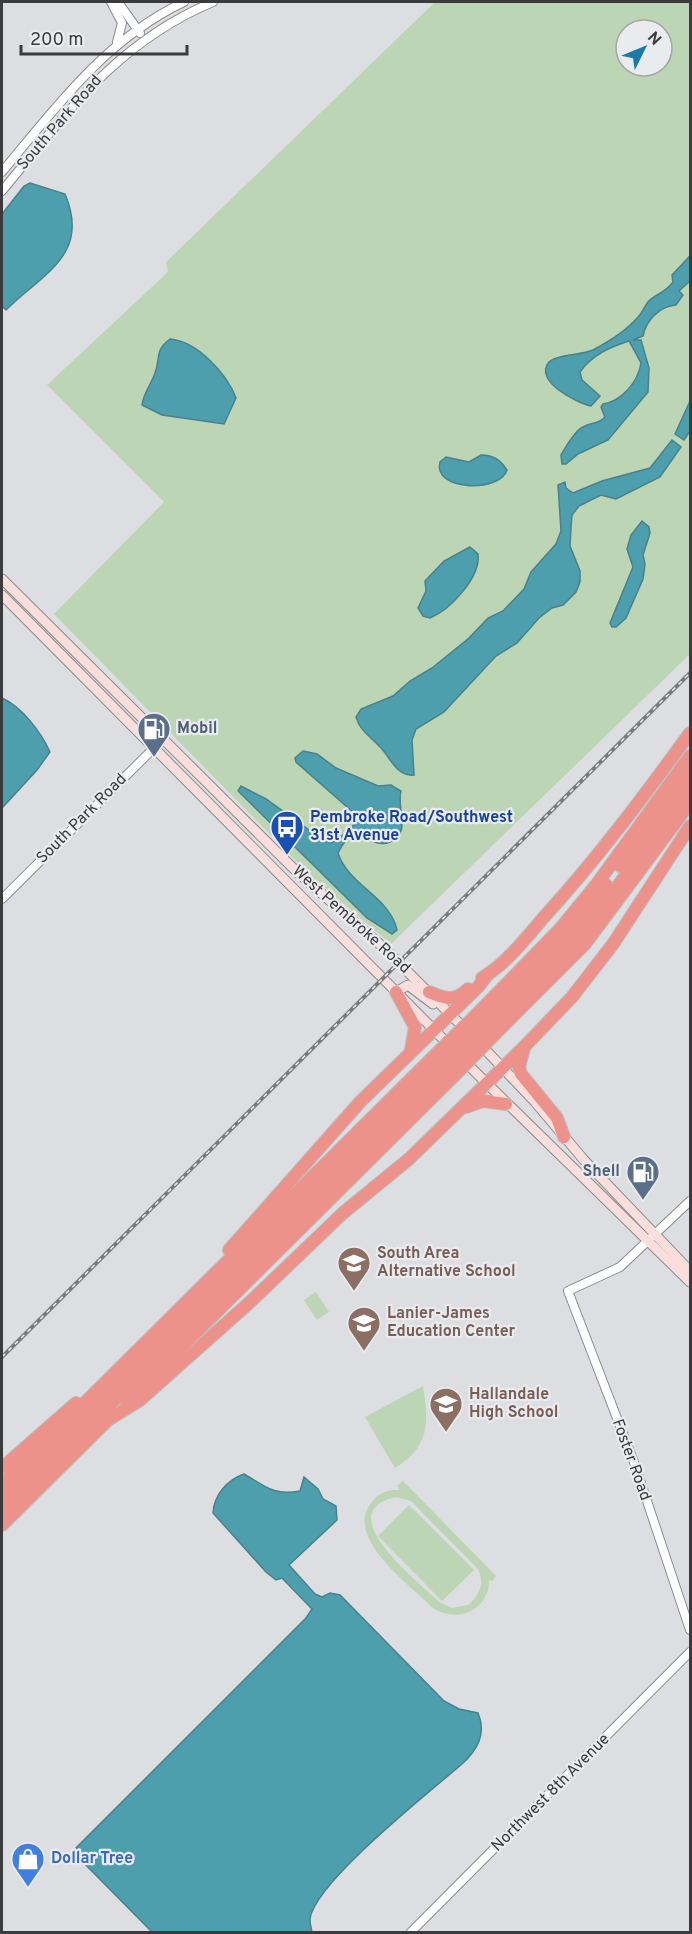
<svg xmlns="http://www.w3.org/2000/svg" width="692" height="1934" font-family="Overpass,sans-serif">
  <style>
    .green { fill: #bbd5b5; fill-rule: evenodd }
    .water { fill: #4e9fae; stroke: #48818c; stroke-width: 1.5 }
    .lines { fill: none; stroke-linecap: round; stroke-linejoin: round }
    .tertiary-casing { stroke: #8a8b8e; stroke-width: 10 }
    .secondary-casing { stroke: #8a8b8e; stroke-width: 11 }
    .motorway-casing { stroke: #bcbcbd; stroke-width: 14 }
    .tertiary { stroke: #fff; stroke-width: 8 }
    .secondary { stroke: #f9dedc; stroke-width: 9 }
    .motorway { stroke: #ec928a; stroke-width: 12 }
    .rail-casing { stroke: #797a7c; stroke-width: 4 }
    .rail { stroke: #eaebee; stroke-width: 1.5; stroke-dasharray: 4.5; stroke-linecap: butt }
    .motorway-bridge-casing { stroke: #bcbcbd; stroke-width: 14; stroke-linecap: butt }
    .motorway-bridge { stroke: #ec928a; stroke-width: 12 }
    .labels { text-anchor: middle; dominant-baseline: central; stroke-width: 4.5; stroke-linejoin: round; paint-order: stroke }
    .street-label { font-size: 16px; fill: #3b3b3d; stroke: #eaebee }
    .service-label { font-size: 16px; font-weight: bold; fill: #4e5e75; stroke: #eaebee; text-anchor: start }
    .transit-label { font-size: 16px; font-weight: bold; fill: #164399; stroke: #eaebee; text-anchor: start }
    .education-label { font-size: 16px; font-weight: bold; fill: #785e54; stroke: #eaebee; text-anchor: start }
    .shop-label { font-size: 16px; font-weight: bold; fill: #366cbe; stroke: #eaebee; text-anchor: start }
  </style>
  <rect width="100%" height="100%" fill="#dddee1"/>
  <g class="green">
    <path d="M435,2H690V654L391,944L311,876L54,614L164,502L47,385L168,272L166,262ZM626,30H662V66H626Z"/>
    <polygon points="316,1292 329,1312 317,1320 304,1300"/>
    <polygon points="359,1313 373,1322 361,1344 353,1339 358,1332 350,1327"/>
    <path d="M423,1386C429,1423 430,1446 395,1468L365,1417Z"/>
    <path d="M403,1481L496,1576L492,1581L489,1580C489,1610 458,1624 433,1608C411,1586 342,1536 372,1502C379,1493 389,1489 400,1490L397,1486ZM396,1497L411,1501L478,1569C485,1583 480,1595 468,1605L452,1608L439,1602C419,1582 328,1512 396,1497Z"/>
    <polygon points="409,1505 474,1570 442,1601 378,1536"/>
  </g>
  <g class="water">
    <path d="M30,183L65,194C91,255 42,274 6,310L2,306V214L24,186Z"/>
    <path d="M690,256V281L679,291L683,295L676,305C660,306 646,320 643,336L633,340H641L649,368L648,392L608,440L578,454L566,464H562L561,455C566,447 574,431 583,427C592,422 597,425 605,417L601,407L603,404C622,401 638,382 641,363L629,341C610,347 592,355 580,372L582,380L600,396L591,406C577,403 533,381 549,362C555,355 582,355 593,350C610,341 626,331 638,317C642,313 644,307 648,302C655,294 664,294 673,282L672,275Z"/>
    <path d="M170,339C197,341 227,374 236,398L224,424L162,415L142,405C144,392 151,385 155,373C161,358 154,351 170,339Z"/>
    <polygon points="690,401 690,431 684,440 675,434"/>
    <path d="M672,440L681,447L660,477L616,499L601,495L579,506L572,515L571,527L570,546L580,571V582L576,592L563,605L552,608L539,618L517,643L496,656L444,712L416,729L412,740L414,775C396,777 390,756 379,746C370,736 360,731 356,717L361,709L393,696L410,681L432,668L469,638L488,618L503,611L524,589L531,572L556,544L561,531L558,485L565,482L566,488L573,493L602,481L650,468Z"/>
    <path d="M481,455C494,455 500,460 507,470C500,493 432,491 440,462L446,457L469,462Z"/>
    <polygon points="642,521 649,527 650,533 643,555 645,564 643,579 626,618 616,627 612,627 610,623 633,567 627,549 631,535"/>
    <path d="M470,547L478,554C481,577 450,610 430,618L423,616L418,608L426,591L425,581L444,561Z"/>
    <path d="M2,698C22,707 41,732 50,752L37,770L2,808Z"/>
    <path d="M303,751L317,754L336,768L378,786L391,785L401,791C396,807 412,834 390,842C368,851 356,816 338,853C348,885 390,897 397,930L392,934L367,918L238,791L241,786L266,799L323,840L331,843L348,832L356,822L355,814L296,762L295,758Z"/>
    <path d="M244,1474C265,1486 273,1496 300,1491L304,1477L318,1489L323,1499L336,1506L337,1520L289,1565L315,1594L322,1597L330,1593L340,1595L444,1701L459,1709L478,1713C487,1734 477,1750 462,1764C432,1790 314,1883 310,1919C310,1923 311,1928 312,1932H152L81,1860L76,1848L306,1618L312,1609L282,1578L276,1580L266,1572L213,1513C214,1495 227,1480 244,1474Z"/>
  </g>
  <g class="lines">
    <g class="tertiary-casing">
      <g id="tertiary">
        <polyline points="111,2 122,23 117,42"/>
        <polyline points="118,2 140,33"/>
        <path d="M2,172C55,108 106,39 184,2"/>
        <path d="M2,191C66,114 117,42 213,2"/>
        <polyline points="2,899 162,740"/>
        <polyline points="690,1201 620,1267 568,1291 635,1465 690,1630"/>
        <polyline points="411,1932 690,1652"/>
      </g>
    </g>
    <g class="secondary-casing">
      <g id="secondary">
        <polyline points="2,579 296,871 383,947 468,1032"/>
        <polyline points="2,595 450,1046"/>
        <polyline points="396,992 408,985 433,1004"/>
        <polyline points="480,1044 535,1102 584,1160 690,1271"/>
        <polyline points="462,1059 690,1282"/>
      </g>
    </g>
    <g class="motorway-casing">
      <g id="motorway">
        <polyline points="620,866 690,770"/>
        <path d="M482,978C506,964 526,938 544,917C597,859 644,796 690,733"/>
        <polyline points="396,992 415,1027 411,1050"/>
        <path d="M429,992C445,999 455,1002 468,989"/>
        <polyline points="476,1015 560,929 596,885 690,756"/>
        <polyline points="482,1021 561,941 606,885"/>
        <polyline points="490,1026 598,913 690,788"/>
        <polyline points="496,1033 585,944 690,803"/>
        <polyline points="524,1048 519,1067 521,1074 557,1118 564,1137"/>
        <polyline points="466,1107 483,1101 506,1104"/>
        <polyline points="229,1250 360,1102 478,987 488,974"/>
        <polyline points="126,1402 453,1077"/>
        <polyline points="108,1420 140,1400 249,1303 343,1213 409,1159 524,1047 572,997 613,944 690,826"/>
        <polyline points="2,1468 76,1403"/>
        <polyline points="2,1485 432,1058"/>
        <polyline points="2,1498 439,1065"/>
        <polyline points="2,1512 445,1071"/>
        <polyline points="2,1525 114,1414"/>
      </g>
    </g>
    <use href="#tertiary" class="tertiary"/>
    <use href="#secondary" class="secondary"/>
    <use href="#motorway" class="motorway"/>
    <g class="rail-casing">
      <polyline id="rail" points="2,1357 690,673"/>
    </g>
    <use href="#rail" class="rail"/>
    <g class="motorway-bridge-casing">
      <g id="motorway-bridge">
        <polyline points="432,1058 476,1015"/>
        <polyline points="439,1065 482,1021"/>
        <polyline points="445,1071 490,1026"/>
        <polyline points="453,1077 496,1033"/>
      </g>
    </g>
    <use href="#motorway-bridge" class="motorway-bridge"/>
  </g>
  <defs>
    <g id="fuel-pin" transform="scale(1.725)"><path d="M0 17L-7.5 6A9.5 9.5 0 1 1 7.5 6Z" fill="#5c6f8a" stroke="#eaebee"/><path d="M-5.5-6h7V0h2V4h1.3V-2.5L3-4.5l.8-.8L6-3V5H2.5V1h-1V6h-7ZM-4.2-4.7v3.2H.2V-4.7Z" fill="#fff"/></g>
    <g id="bus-pin" transform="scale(1.725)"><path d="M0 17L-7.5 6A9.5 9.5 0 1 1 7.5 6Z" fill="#1a4fb4" stroke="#eaebee"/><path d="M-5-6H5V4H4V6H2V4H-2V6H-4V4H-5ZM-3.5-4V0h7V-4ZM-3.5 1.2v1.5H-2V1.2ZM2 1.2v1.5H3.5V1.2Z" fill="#fff"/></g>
    <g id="school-pin" transform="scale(1.725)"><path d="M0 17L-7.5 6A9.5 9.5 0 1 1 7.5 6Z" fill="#8d6e63" stroke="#eaebee"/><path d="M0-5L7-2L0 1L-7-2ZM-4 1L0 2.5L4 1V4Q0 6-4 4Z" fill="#fff"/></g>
    <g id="shop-pin" transform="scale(1.725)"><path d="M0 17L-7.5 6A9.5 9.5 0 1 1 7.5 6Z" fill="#3f7fe0" stroke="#eaebee"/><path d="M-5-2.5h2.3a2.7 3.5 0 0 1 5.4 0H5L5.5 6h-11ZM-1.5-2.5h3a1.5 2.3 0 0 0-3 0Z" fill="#fff"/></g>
  </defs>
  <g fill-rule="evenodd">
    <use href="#fuel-pin" x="154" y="729"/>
    <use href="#bus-pin" x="287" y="827"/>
    <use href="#fuel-pin" x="643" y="1172"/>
    <use href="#school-pin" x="354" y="1263"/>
    <use href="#school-pin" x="364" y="1323"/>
    <use href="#school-pin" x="446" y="1404"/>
    <use href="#shop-pin" x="28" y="1859"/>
  </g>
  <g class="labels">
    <g class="street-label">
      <text transform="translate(60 123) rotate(-49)">South Park Road</text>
      <text transform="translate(82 819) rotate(-45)">South Park Road</text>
      <text transform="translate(351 920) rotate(42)">West Pembroke Road</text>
      <text transform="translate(631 1460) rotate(70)">Foster Road</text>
      <text transform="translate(551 1793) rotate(-45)">Northwest 8th Avenue</text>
    </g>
    <g class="service-label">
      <text x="177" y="729">Mobil</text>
      <text x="620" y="1172" text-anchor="end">Shell</text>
    </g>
    <g class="transit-label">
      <text x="310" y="818">Pembroke Road/Southwest<tspan x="310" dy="18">31st Avenue</tspan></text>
    </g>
    <g class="education-label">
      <text x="377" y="1254">South Area<tspan x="377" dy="18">Alternative School</tspan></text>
      <text x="387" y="1314">Lanier-James<tspan x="387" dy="18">Education Center</tspan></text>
      <text x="469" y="1395">Hallandale<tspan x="469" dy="18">High School</tspan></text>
    </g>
    <g class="shop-label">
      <text x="51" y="1859">Dollar Tree</text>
    </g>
  </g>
  <rect width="692" height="1934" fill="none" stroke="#3b3b3d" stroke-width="6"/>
  <g transform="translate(644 48) rotate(47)"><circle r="28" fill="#eaebee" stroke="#a4a5a7" stroke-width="1.5"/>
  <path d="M0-4.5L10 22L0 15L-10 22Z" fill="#1b7aa7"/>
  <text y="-9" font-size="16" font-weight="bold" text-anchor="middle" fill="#3b3b3d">N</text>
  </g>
  <path d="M21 45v9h166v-9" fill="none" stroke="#3b3b3d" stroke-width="3"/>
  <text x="30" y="45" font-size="18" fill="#3b3b3d" stroke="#eaebee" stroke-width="4.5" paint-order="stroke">200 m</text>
</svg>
